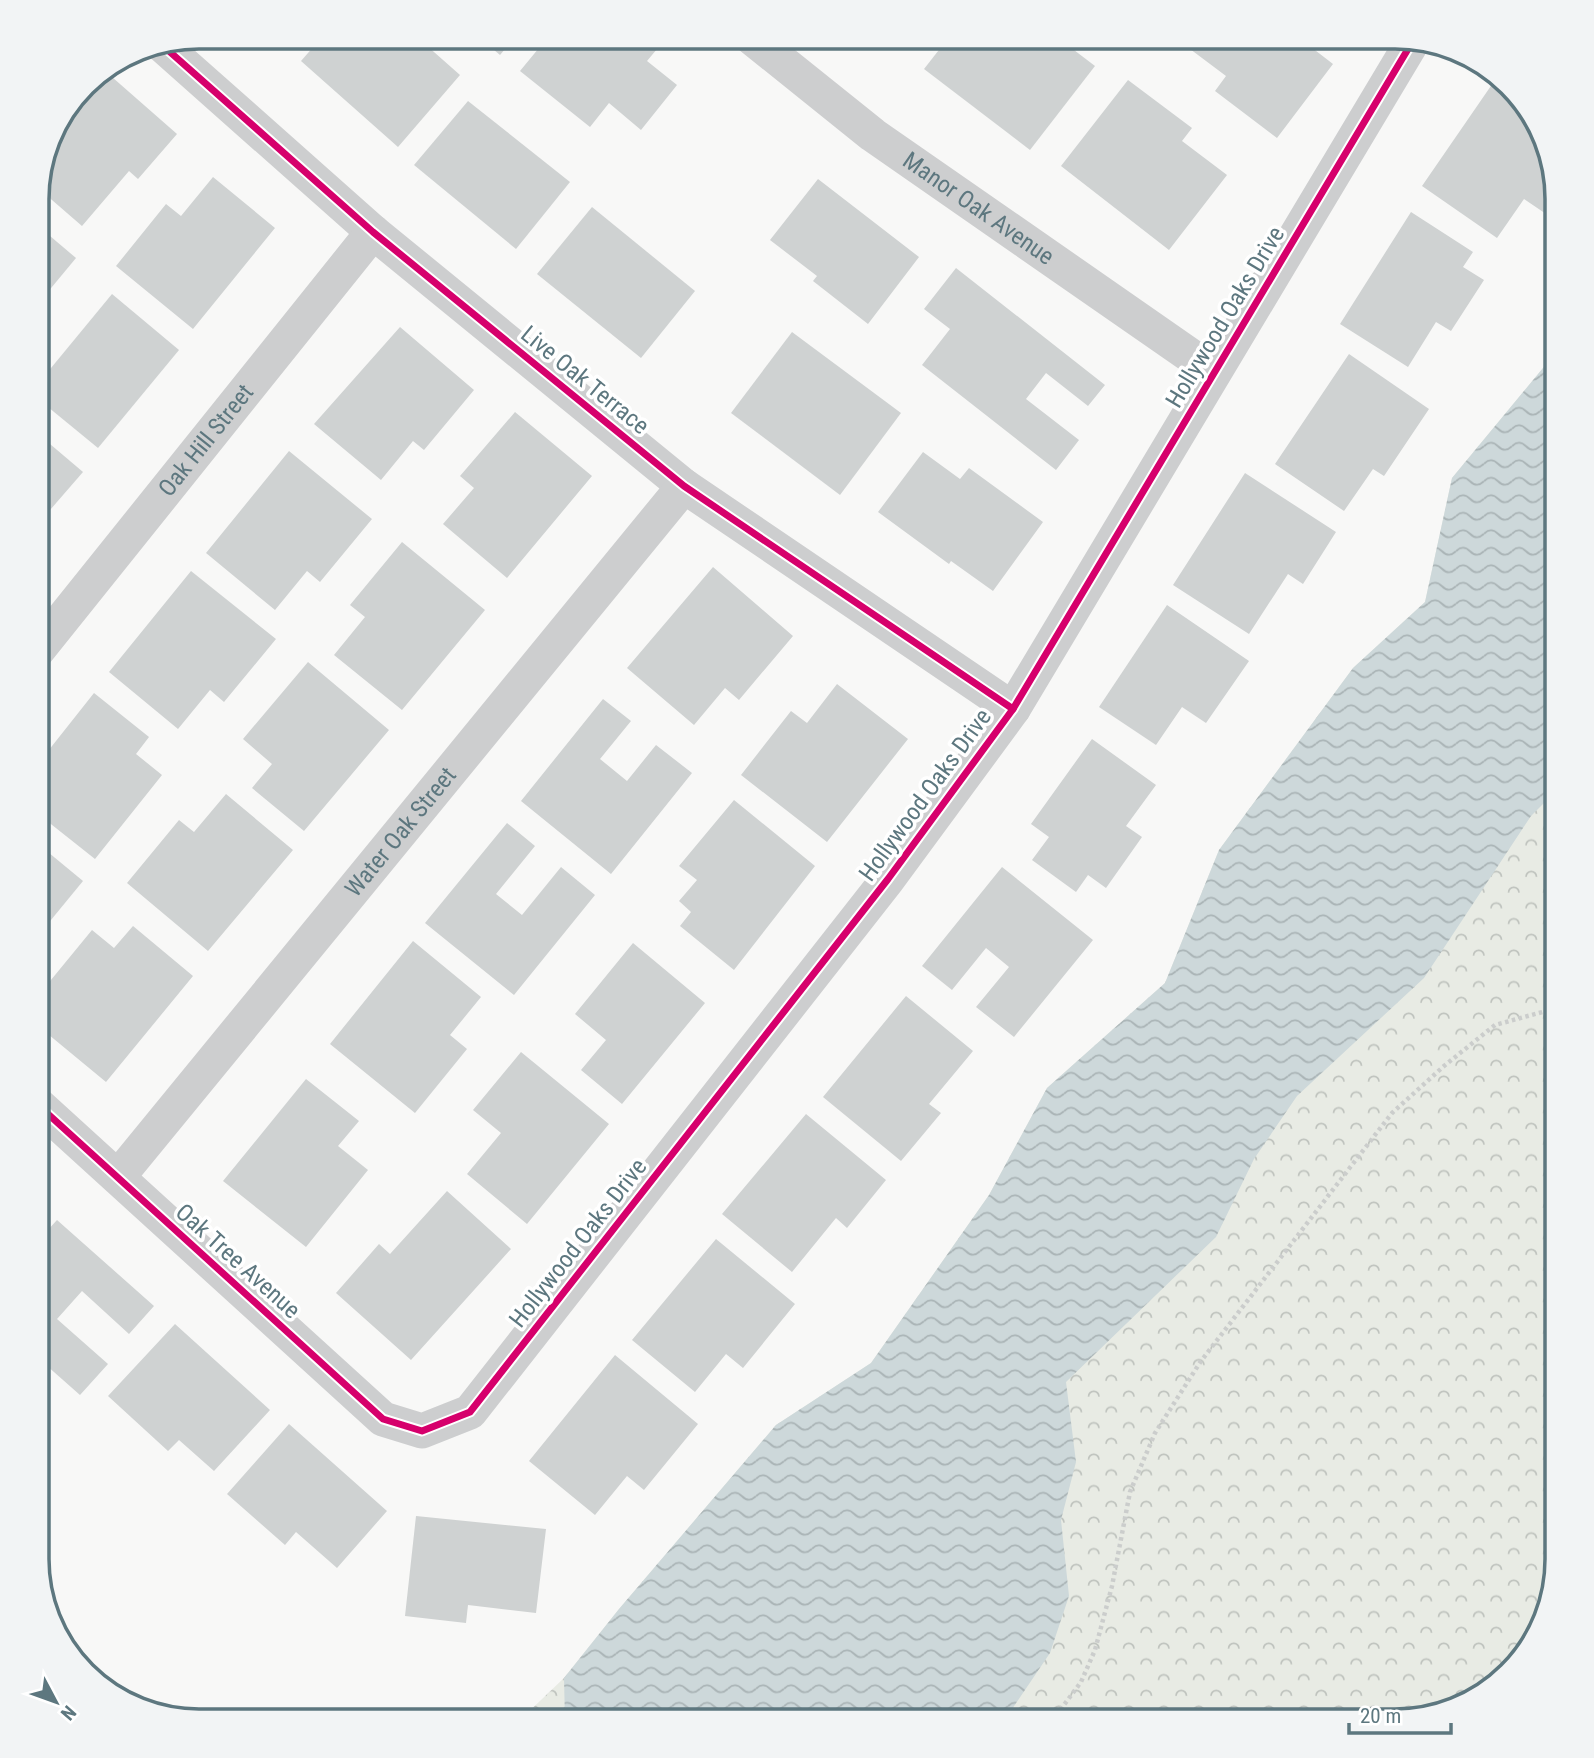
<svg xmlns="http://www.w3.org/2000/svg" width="1594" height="1758" font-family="'Roboto Condensed',sans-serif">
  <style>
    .forest { fill: url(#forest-crowns) }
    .water { fill: url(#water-waves) }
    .building { fill: #cfd2d2 }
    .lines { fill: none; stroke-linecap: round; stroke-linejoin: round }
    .path { stroke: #cbcdcc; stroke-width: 4.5; stroke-dasharray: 3.5 3.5; stroke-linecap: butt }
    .minor { stroke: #cdcecf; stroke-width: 35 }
    .cycleway-casing { stroke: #fff; stroke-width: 11 }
    .cycleway { stroke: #d6006c; stroke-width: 7 }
    .labels { text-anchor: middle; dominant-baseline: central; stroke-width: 7; stroke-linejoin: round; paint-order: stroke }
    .street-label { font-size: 24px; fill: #5d777f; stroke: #fff }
    .rim { fill: none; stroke: #5d777f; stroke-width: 3.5 }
  </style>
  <defs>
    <pattern id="forest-crowns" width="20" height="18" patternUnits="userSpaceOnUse" patternTransform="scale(1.75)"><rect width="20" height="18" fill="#e8ebe4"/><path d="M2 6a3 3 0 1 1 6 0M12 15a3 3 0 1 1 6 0" fill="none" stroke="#bfc3be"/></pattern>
    <pattern id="water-waves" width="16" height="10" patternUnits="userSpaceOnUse" patternTransform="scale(1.75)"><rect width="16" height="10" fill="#cdd8da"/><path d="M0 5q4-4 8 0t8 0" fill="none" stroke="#aab4b6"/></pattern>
  </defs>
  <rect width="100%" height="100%" fill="#f8f8f7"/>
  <polygon class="forest" points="1557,351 1557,1560 1540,1631 1494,1688 1396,1721 519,1721 564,1678 619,1609 776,1425 871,1363 989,1195 1047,1088 1165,983 1219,850 1353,668 1425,602 1452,478"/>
  <polygon class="water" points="1557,351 1557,790 1531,816 1424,978 1297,1096 1254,1159 1216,1237 1066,1382 1076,1462 1061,1520 1069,1596 1050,1653 1004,1721 565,1721 564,1678 619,1609 776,1425 871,1363 989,1195 1047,1088 1165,983 1219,850 1353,668 1425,602 1452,478"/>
  <g class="building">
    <polygon points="264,37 282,37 273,46"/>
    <polygon points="322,37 387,37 391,40 394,37 417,37 460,75 398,147 301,61"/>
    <polygon points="479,37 515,37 500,55"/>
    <polygon points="548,37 627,37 632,41 636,37 642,37 657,49 647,61 677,85 641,130 609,103 590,127 520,71"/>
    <polygon points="949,37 1057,37 1095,66 1030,150 924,69"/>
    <polygon points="1186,37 1298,37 1333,64 1277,138 1215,91 1226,76 1182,43"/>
    <polygon points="104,70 177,134 138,179 129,171 82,226 37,187 54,127 98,73"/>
    <polygon points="1128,80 1192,128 1182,141 1227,175 1169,250 1061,166"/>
    <polygon points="1495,80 1524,100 1557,198 1557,210 1552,218 1524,199 1497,238 1422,186"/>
    <polygon points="468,101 570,182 516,249 414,165"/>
    <polygon points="213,177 275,228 193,329 116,266 166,204 181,216"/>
    <polygon points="818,179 919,257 868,324 813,281 817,276 770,240"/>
    <polygon points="592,207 695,291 641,358 537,274"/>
    <polygon points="1411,212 1473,252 1463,267 1484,280 1451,331 1436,322 1408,367 1340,324"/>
    <polygon points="37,225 76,258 37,305"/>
    <polygon points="956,268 1105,385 1088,406 1046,373 1026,399 1079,440 1056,470 922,365 950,329 924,309"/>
    <polygon points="112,294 179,350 98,448 37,398 37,385"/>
    <polygon points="400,327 474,390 424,450 413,441 381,480 314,424"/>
    <polygon points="792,332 901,413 840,495 731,413"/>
    <polygon points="1349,354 1429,409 1384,476 1373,469 1344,511 1275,464"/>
    <polygon points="515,412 592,476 507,578 443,524 474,488 460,476"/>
    <polygon points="37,433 83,472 37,525"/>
    <polygon points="289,451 372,519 320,582 307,571 275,610 206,553"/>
    <polygon points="923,452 960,479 969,468 1043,522 993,591 951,561 949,564 878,512"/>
    <polygon points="1245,473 1336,532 1303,584 1288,574 1249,634 1173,585"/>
    <polygon points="402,542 485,610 402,710 334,655 365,617 350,605"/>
    <polygon points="713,567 793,636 739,700 725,688 694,725 627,668"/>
    <polygon points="191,571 276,639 224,702 210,690 178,729 109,672"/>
    <polygon points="1167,605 1249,661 1206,723 1182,707 1156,745 1099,707"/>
    <polygon points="308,662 389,730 304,831 252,788 272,764 243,739"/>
    <polygon points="837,684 908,739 827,842 741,775 791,711 807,723"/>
    <polygon points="94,693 149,737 136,754 162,775 95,859 37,813 37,765"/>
    <polygon points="603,699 631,721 600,759 627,781 656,745 692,773 611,874 521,801"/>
    <polygon points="1092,739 1156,785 1126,826 1142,837 1106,888 1088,875 1076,892 1032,860 1049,837 1031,824"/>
    <polygon points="226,794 293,850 208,951 127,883 179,820 194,832"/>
    <polygon points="734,800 815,866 734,970 680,926 691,912 679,901 697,880 679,866"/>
    <polygon points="507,823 535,846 496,894 522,915 561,867 595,895 514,995 425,923"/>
    <polygon points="37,843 83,881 37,937"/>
    <polygon points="1002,867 1093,940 1014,1037 976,1007 1009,967 986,948 952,990 922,966"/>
    <polygon points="133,926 193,976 106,1082 37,1025 37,997 92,930 114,948"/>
    <polygon points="413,941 481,997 450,1035 467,1049 415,1113 330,1044"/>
    <polygon points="633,943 705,1003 622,1104 581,1070 606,1040 575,1014"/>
    <polygon points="906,996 973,1051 929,1104 941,1113 901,1161 823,1097"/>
    <polygon points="521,1052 609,1124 527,1224 467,1174 501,1133 473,1110"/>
    <polygon points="306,1079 359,1121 338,1146 368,1170 306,1247 223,1181"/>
    <polygon points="806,1114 886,1180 847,1228 836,1218 792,1272 722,1214"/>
    <polygon points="447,1191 511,1249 411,1360 336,1293 379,1244 390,1254"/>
    <polygon points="57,1220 154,1306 129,1334 82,1291 57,1319 108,1364 80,1395 37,1357 37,1242"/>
    <polygon points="716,1239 795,1304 743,1368 726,1354 695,1392 632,1340"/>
    <polygon points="175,1324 270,1410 214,1471 179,1440 168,1451 108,1396"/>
    <polygon points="615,1355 698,1424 644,1490 627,1476 595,1515 529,1461"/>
    <polygon points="289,1424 387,1511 337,1568 296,1532 285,1545 227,1494"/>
    <polygon points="416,1516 546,1529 536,1613 468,1605 466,1623 405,1616"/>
    <polygon points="305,1708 320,1721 292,1721"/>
  </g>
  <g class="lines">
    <g class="path">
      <polyline points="1548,1600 1554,1502 1557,1494"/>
      <polyline points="1052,1721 1081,1682 1095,1650 1112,1586 1130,1492 1155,1433 1201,1361 1392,1113 1444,1066 1495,1025 1557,1008"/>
    </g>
    <g class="minor">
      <path id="s1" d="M751,37L873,135L1214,372"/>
      <polyline points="161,44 373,232 684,486 1013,709"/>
      <path id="s2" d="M37,651L373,232"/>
      <polyline points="37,1104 383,1419 422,1431 470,1412 888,879 1013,709 1414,39"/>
      <path id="s3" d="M118,1177L684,486"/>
    </g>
    <g class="cycleway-casing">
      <g id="cycleway">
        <polyline points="161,44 373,232 684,486 1013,709"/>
        <polyline points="37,1104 383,1419 422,1431 470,1412 888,879 1013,709 1414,39"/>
      </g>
    </g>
    <use href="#cycleway" class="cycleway"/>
  </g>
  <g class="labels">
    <g class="street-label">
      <text stroke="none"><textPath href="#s1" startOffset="285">Manor Oak Avenue</textPath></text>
      <text transform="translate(1225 317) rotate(-59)">Hollywood Oaks Drive</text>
      <text transform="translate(585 380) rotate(39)">Live Oak Terrace</text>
      <text stroke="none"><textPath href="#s2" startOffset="270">Oak Hill Street</textPath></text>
      <text transform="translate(925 795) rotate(-54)">Hollywood Oaks Drive</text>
      <text stroke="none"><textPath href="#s3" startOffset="446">Water Oak Street</textPath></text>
      <text transform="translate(578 1243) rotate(-52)">Hollywood Oaks Drive</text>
      <text transform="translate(238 1261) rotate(42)">Oak Tree Avenue</text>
    </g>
  </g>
  <path d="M0 0H1594V1758H0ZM199 49H1395A150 150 0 0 1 1545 199V1559A150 150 0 0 1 1395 1709H199A150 150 0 0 1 49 1559V199A150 150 0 0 1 199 49Z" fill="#f2f4f5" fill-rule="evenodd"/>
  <path class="rim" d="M199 49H1395A150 150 0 0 1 1545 199V1559A150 150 0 0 1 1395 1709H199A150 150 0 0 1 49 1559V199A150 150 0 0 1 199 49Z"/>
  <g transform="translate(56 1702) rotate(131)" stroke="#ffffff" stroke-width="5" paint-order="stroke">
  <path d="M0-5L12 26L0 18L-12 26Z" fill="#5d777f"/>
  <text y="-10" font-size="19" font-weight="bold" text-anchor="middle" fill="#5d777f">N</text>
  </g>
  <path d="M1349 1723v10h102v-10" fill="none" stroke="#5d777f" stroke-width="3.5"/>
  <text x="1360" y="1723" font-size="21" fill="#5d777f" stroke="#ffffff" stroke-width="5" paint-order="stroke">20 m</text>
</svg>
